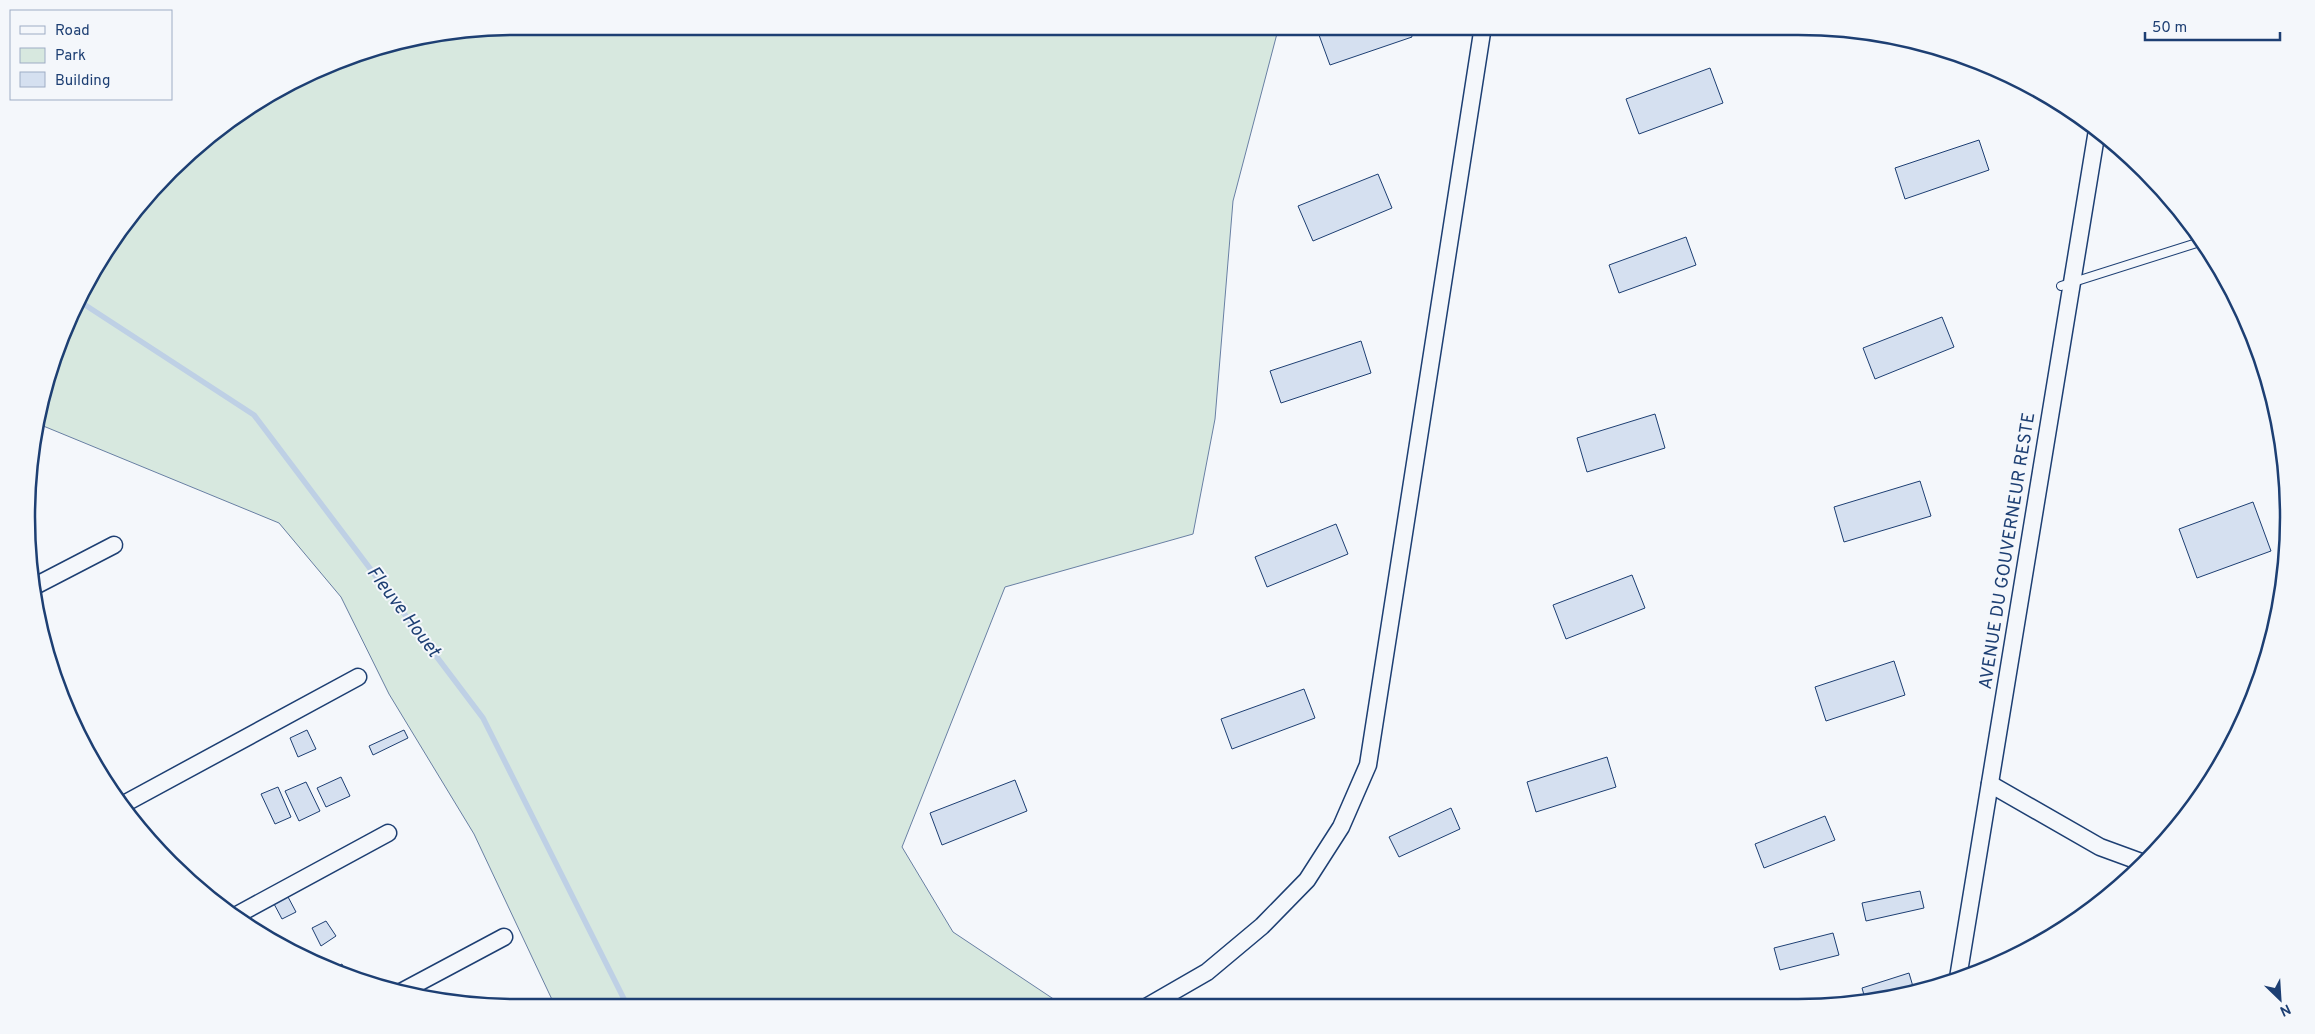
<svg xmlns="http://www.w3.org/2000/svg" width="2315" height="1034" font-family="Overpass,sans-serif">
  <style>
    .green { fill: #d7e8df; stroke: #687fa3 }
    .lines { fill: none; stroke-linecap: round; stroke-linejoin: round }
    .stream { stroke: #bed0e5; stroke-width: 5.5 }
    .building { fill: #d5e0f0; stroke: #1d3f73 }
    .lane-casing { stroke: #1d3f73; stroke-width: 10 }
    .street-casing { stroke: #1d3f73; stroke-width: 19 }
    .lane { stroke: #f4f7fb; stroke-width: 8 }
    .street { stroke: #f4f7fb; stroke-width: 16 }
    .labels { text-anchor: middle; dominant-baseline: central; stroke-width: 4; stroke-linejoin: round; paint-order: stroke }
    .street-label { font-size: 18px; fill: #1d3f73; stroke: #f4f7fb }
    .water-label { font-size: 19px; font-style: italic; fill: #1d3f73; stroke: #f4f7fb }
    .rim { fill: none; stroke: #1d3f73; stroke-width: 2.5 }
  </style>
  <rect width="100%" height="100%" fill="#f4f7fb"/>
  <polygon class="green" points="517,26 1279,26 1233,201 1215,419 1193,534 1005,587 902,847 953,932 1064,1006 556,1008 474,834 389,694 341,597 279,523 36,423 52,359 92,272 148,194 194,148 272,92 359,52 422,36"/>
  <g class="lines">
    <polyline class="stream" points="79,301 254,415 483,718 628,1007"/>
  </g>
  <g class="building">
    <polygon points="1344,26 1409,26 1412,37 1330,65 1319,35"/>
    <polygon points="1710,68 1723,103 1639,134 1626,99"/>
    <polygon points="1979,140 1989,170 1905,199 1895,168"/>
    <polygon points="1378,174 1392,208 1313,241 1298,206"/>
    <polygon points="1686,237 1696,265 1619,293 1609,265"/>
    <polygon points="1942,317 1954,347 1875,379 1863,348"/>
    <polygon points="1361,341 1371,373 1281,403 1270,371"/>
    <polygon points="1655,414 1665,448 1587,472 1577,438"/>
    <polygon points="1920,481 1931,516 1844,542 1834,507"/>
    <polygon points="2253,502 2271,551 2197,578 2179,529"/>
    <polygon points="1336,524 1348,554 1267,587 1255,557"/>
    <polygon points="1632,575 1645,608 1566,639 1553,605"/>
    <polygon points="1894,661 1905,695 1826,721 1815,687"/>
    <polygon points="1304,689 1315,718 1232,749 1221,719"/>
    <polygon points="307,730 316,749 298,757 290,738"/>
    <polygon points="404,730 408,738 373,755 369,746"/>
    <polygon points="1607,757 1616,787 1536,812 1527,782"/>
    <polygon points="341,777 350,796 326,807 317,788"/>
    <polygon points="1015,780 1027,811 942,845 930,813"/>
    <polygon points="306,782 320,811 299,821 285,791"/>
    <polygon points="278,787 291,817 275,824 261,794"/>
    <polygon points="1451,808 1460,829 1399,857 1389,837"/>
    <polygon points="1825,816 1835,840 1764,868 1755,844"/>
    <polygon points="1920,891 1924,908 1866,921 1862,903"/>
    <polygon points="287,895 296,912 282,919 273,902"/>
    <polygon points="326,921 336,936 321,946 312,928"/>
    <polygon points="1833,933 1839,955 1780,970 1774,948"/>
    <polygon points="342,964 347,976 329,970"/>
    <polygon points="1909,973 1914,990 1866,1002 1862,988"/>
  </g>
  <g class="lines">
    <g class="lane-casing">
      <polyline id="lane" points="2061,286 2203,241"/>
    </g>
    <g class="street-casing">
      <g id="street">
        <polyline points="33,587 114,545"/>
        <polyline points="1990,784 2100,847 2141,862"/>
        <polyline points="122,805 358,677"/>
        <polyline points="235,916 388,833"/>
        <polyline points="1958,978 2097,130"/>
        <polyline points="401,992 504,937"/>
        <polyline points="1148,1006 1207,972 1262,926 1307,880 1341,827 1368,765 1483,26"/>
      </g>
    </g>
    <use href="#lane" class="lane"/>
    <use href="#street" class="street"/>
  </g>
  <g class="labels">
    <g class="street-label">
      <text transform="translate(2008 551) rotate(-81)">AVENUE DU GOUVERNEUR RESTE</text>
    </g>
    <g class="water-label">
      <text transform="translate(403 612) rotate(53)">Fleuve Houet</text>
    </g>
  </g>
  <path d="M0 0H2315V1034H0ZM517 35H1798A482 482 0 0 1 2280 517V517A482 482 0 0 1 1798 999H517A482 482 0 0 1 35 517V517A482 482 0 0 1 517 35Z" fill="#f4f7fb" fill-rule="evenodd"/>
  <path class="rim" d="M517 35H1798A482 482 0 0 1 2280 517V517A482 482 0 0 1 1798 999H517A482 482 0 0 1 35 517V517A482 482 0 0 1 517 35Z"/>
  <rect x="10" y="10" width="162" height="90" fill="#f4f7fb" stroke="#9eadc5"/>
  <rect x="20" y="26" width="25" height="8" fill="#f4f7fb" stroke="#9eadc5"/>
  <text x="55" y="35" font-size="15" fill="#1d3f73">Road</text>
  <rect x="20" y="48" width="25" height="15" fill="#d7e8df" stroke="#9eadc5"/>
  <text x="55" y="60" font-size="15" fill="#1d3f73">Park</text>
  <rect x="20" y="72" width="25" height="15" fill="#d5e0f0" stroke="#9eadc5"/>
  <text x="55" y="85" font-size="15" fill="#1d3f73">Building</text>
  <g transform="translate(2280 999) rotate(155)" stroke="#f4f7fb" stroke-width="4" paint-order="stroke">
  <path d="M0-4L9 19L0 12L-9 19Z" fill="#1d3f73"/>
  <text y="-8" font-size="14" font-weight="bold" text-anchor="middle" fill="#1d3f73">N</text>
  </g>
  <path d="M2145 32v8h135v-8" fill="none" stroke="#1d3f73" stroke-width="2.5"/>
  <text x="2152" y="32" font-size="15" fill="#1d3f73" stroke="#f4f7fb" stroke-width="4" paint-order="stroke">50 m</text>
</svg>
